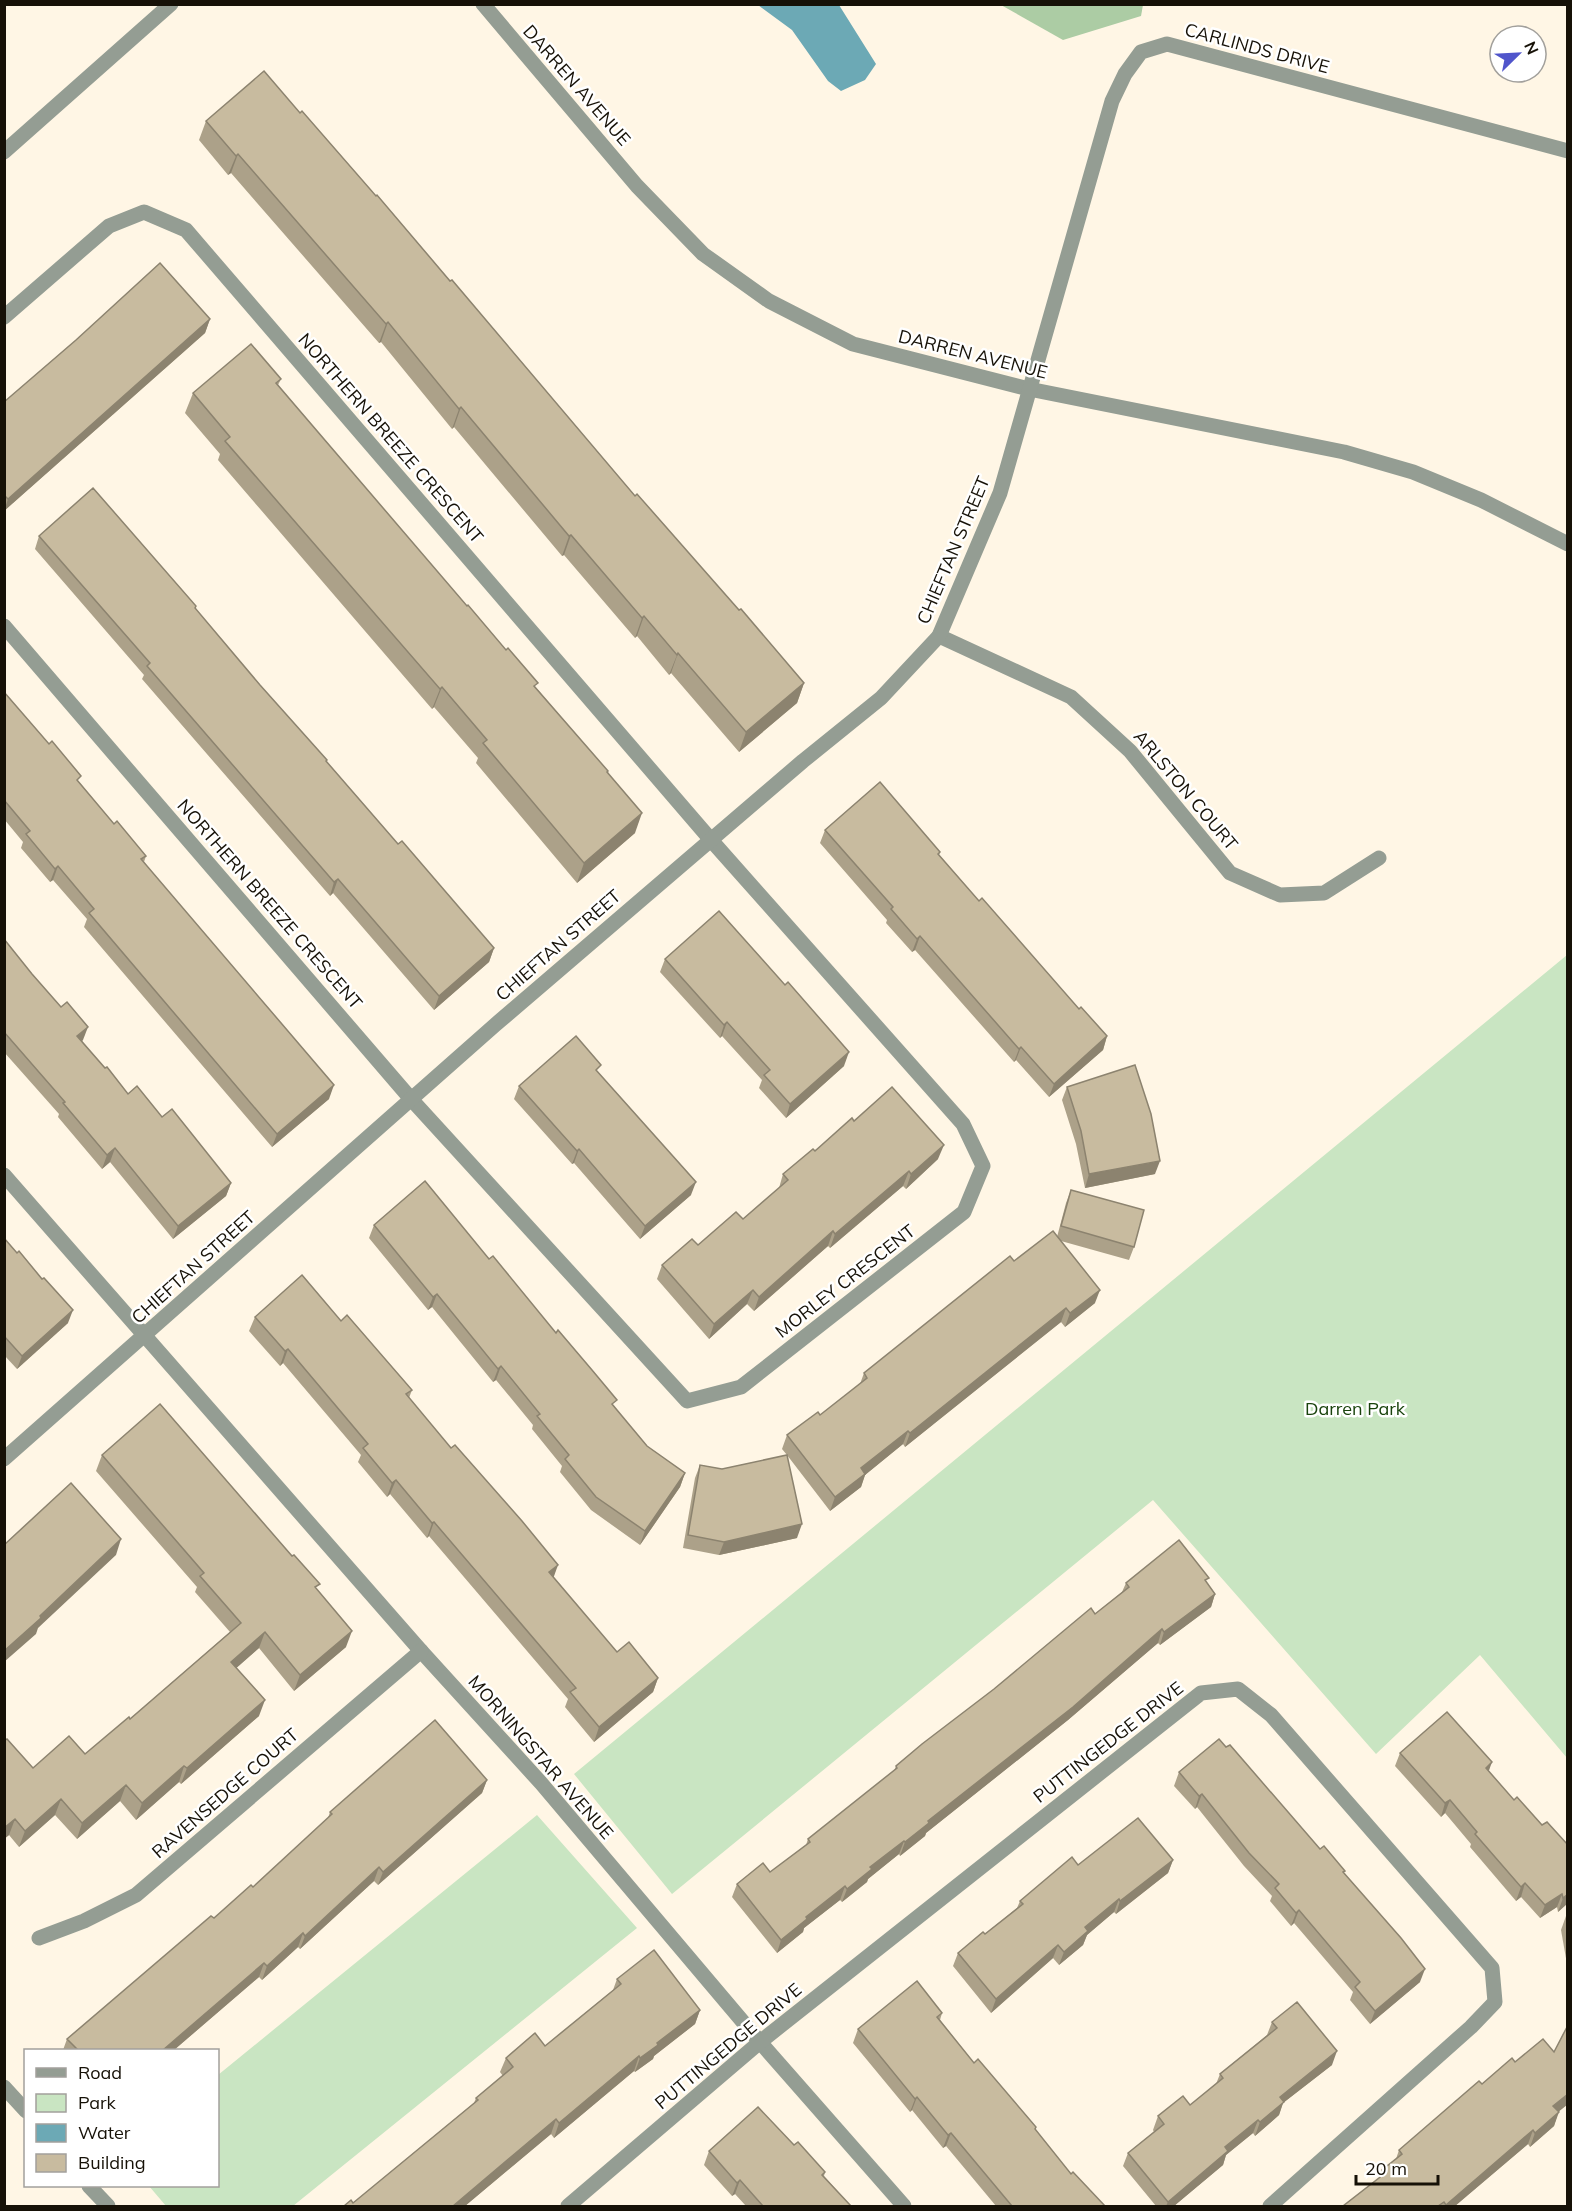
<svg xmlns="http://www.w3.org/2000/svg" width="1572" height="2211" font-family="Mulish,sans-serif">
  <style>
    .green { fill: #c9e5c2 }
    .forest { fill: #accca4 }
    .water { fill: #6ca9b5 }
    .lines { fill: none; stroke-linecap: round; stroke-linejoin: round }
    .minor { stroke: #949d93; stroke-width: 15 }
    .wall { fill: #aca189 }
    .shaded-wall { fill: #8c836f }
    .building { fill: #c8bb9f; stroke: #8c836f; stroke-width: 1.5 }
    .labels { text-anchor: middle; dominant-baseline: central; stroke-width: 5; stroke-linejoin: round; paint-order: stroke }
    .street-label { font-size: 18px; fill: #161107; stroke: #fff }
    .park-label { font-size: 18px; fill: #19430c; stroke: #fff }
  </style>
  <rect width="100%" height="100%" fill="#fff6e5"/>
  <g class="green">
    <polygon points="1567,955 1567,1758 1480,1655 1376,1754 1153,1500 672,1894 574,1774"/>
    <polygon points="537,1815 637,1928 293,2206 166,2206 149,2186 218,2186 218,2075"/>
  </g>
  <polygon class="forest" points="1001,5 1143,5 1141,16 1063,40"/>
  <polygon class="water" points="758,5 839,5 876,64 865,80 841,91 828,81 792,30"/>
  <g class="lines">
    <g class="minor">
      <polyline points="483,4 637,186 703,254 769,301 853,344 1029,389 1344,452 1413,472 1481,500 1568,544"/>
      <polyline points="4,152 171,4"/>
      <polyline points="4,317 109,226 144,212 186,230 711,840 963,1124 983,1166 964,1212 741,1387 687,1401 411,1099 4,626"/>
      <polyline points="939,636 1071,697 1130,751 1230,873 1280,895 1324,893 1379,858"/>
      <polyline points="4,1175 421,1651 541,1783 760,2042 904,2206"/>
      <polyline points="4,1459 495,1025 803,761 881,698 939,636 1000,493 1112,101 1125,74 1141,52 1167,44 1568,151"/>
      <polyline points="39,1938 84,1921 136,1895 421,1651"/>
      <polyline points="4,2087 26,2111"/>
      <polyline points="89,2186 108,2206"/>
      <polyline points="568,2206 760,2042 1201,1693 1238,1689 1271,1715 1492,1968 1495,2002 1471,2027 1270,2206"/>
    </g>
  </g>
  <g class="wall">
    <polygon points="300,113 450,281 635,496 804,683 797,703 739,752 671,673 669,675 637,636 635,638 564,555 562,556 454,427 452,429 381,342 379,343 231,173 228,175 199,140 206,121"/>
    <polygon points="210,319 205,333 4,511 4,402"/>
    <polygon points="281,379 278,385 608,772 635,833 577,883 476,763 478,758 434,707 432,709 218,460 220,454 185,413 193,393"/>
    <polygon points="39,536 196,606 195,609 326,762 398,844 494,948 489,962 434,1010 333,893 330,896 142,679 144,675 35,549"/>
    <polygon points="4,692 114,824 146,856 144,862 329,1099 272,1147 84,927 87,919 53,880 50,882 21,848 23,842 4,819"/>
    <polygon points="825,830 940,852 939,855 979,901 1079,1009 1107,1036 1103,1050 1049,1097 1016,1060 1014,1062 915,950 912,952 886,923 887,920 820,843"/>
    <polygon points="4,939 83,1040 82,1041 105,1068 128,1094 162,1117 231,1183 226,1196 173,1239 110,1162 102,1169 58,1117 59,1114 4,1052"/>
    <polygon points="665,959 844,1066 786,1118 759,1088 762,1080 722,1036 720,1038 660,972"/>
    <polygon points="599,1073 691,1195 640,1239 574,1163 572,1164 514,1099 519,1086"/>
    <polygon points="1067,1087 1155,1174 1085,1188 1076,1144 1062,1100"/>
    <polygon points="854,1121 938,1159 906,1189 903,1186 830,1248 828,1246 754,1311 747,1304 709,1339 657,1279 662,1265 743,1219 779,1188 783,1174"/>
    <polygon points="1071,1190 1134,1247 1129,1260 1061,1241 1095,1303 1065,1327 1061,1322 905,1447 903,1444 865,1475 861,1487 830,1511 787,1455 797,1538 719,1555 683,1548 695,1478 700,1465 722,1469 787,1455 782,1449 787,1435 820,1415 860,1384 864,1373 1014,1261 1057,1237 1066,1203"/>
    <polygon points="374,1225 489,1259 614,1407 647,1446 685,1473 680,1487 640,1545 591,1510 560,1472 562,1466 532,1429 533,1425 496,1380 493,1382 432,1307 428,1310 369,1238"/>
    <polygon points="4,1238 68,1323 17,1369 4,1355"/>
    <polygon points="255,1317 341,1321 412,1390 409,1398 553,1578 617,1652 658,1678 653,1692 594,1742 565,1707 568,1699 429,1536 427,1538 390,1494 387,1497 358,1462 361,1455 283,1363 280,1366 249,1331"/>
    <polygon points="102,1455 317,1590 346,1647 294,1691 259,1648 236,1668 259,1716 181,1784 179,1782 136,1820 120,1801 77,1839 55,1815 19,1847 9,1835 4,1839 4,1741 33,1768 85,1754 130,1719 230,1632 195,1592 197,1587 96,1471"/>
    <polygon points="1126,1583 1207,1583 1215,1594 1211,1607 1160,1645 1158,1643 1068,1720 926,1833 925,1836 900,1856 899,1854 868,1879 867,1882 842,1902 840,1900 804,1928 803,1932 777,1953 732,1897 737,1884 770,1872 806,1845 808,1839 894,1771 896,1766 1095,1614 1122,1592"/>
    <polygon points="1400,1753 1489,1771 1568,1903 1558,1912 1557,1907 1540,1918 1521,1897 1516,1901 1470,1847 1471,1844 1445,1813 1441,1817 1395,1766"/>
    <polygon points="1179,1772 1320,1849 1344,1873 1420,1982 1370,2024 1350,2000 1353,1992 1294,1923 1291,1926 1270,1901 1272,1896 1244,1866 1197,1807 1195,1809 1174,1786"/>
    <polygon points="487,1780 482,1793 378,1885 374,1881 300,1949 298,1947 262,1980 259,1977 174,2050 63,2050 67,2039 214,1918 253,1887 328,1818 330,1812"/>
    <polygon points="1173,1860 1168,1873 1116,1914 1114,1912 1087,1935 1083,1945 1059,1965 1053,1958 991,2013 953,1966 958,1953 985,1934 1017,1908 1020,1901 1078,1865"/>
    <polygon points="1566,1916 1568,1926 1568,1964 1567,1964 1561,1930"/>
    <polygon points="617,1979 700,2010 695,2024 654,2056 653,2059 635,2072 634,2071 554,2138 551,2134 465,2206 344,2206 353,2203 474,2103 476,2098 503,2076 500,2072 506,2058 545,2046 613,1990"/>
    <polygon points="942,2013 940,2020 974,2063 1036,2127 1035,2129 1071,2174 1105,2206 996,2206 946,2146 943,2148 912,2110 910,2112 853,2043 858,2029"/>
    <polygon points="1272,2022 1332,2065 1283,2103 1279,2115 1255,2136 1253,2133 1226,2155 1223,2165 1174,2206 1156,2206 1123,2166 1128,2153 1154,2132 1153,2130 1158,2116 1190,2105 1216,2084 1220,2074 1267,2035"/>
    <polygon points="1568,2025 1568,2104 1558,2112 1554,2126 1530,2147 1528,2144 1455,2206 1343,2206 1379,2178 1382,2170 1396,2159 1399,2150 1482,2084 1515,2062 1554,2052"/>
    <polygon points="794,2145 825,2172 824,2176 851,2206 746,2206 735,2194 732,2196 704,2165 709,2151"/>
  </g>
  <g class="shaded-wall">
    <polygon points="238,154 231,173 228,175 236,156"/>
    <polygon points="210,319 205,333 4,511 8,499"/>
    <polygon points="388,322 381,342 379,343 386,324"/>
    <polygon points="461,407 454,427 452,429 459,409"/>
    <polygon points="571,535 564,555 562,556 569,536"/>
    <polygon points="644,616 637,636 635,638 642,618"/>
    <polygon points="678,653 671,673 669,675 677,655"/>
    <polygon points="804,683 797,703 739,752 746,732"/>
    <polygon points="442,687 434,707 432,709 440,689"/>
    <polygon points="642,813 635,833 577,883 584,863"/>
    <polygon points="58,866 53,880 50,882 55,869"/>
    <polygon points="338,879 333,893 330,896 334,882"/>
    <polygon points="920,936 915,950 912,952 917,939"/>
    <polygon points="494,948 489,962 434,1010 439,996"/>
    <polygon points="727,1022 722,1036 720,1038 724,1025"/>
    <polygon points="88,1027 83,1040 72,1049 77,1036"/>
    <polygon points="1107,1036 1103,1050 1049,1097 1054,1084"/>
    <polygon points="1021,1047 1016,1060 1014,1062 1019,1049"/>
    <polygon points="849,1052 844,1066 786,1118 790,1104"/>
    <polygon points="334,1085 329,1099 272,1147 277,1134"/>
    <polygon points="944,1145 938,1159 906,1189 911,1174"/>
    <polygon points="115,1148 110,1162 102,1169 107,1155"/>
    <polygon points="579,1149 574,1163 572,1164 577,1151"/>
    <polygon points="1160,1161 1155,1174 1085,1188 1089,1174"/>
    <polygon points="909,1171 903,1186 830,1248 835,1234"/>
    <polygon points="696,1182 691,1195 640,1239 645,1226"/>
    <polygon points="231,1183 226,1196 173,1239 178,1226"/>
    <polygon points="833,1231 828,1246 754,1311 759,1297"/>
    <polygon points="753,1290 747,1304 709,1339 714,1324"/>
    <polygon points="1100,1290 1095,1303 1065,1327 1070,1313"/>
    <polygon points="437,1294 432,1307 428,1310 433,1297"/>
    <polygon points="1066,1308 1061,1322 905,1447 910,1433"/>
    <polygon points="73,1310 68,1323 17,1369 22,1356"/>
    <polygon points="288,1349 283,1363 280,1366 285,1351"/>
    <polygon points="501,1366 496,1380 493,1382 498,1369"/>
    <polygon points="908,1431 903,1444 865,1475 861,1487 830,1511 835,1497 861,1468"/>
    <polygon points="685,1473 680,1487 640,1545 645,1531"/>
    <polygon points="396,1480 390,1494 387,1497 392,1483"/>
    <polygon points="434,1522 429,1536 427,1538 432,1523"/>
    <polygon points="802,1524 797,1538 719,1555 724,1542"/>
    <polygon points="121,1539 116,1555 38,1628 36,1634 4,1662 4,1651 40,1616"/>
    <polygon points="558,1565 553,1579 549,1572"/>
    <polygon points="1215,1594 1211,1607 1160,1645 1164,1632"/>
    <polygon points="1162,1629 1158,1643 1068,1720 926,1833 925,1836 900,1856 905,1842 928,1821"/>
    <polygon points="352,1631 346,1647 294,1691 300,1675"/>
    <polygon points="265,1632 259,1648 225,1678 231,1662"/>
    <polygon points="658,1678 653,1692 594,1742 599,1727"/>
    <polygon points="265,1700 259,1716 181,1784 187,1768"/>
    <polygon points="1492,1762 1487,1776 1486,1768"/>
    <polygon points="184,1766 179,1782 136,1820 142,1803"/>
    <polygon points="487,1780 482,1793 378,1885 383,1872"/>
    <polygon points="126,1785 120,1801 77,1839 82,1823"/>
    <polygon points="1202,1794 1197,1807 1195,1809 1199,1796"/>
    <polygon points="61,1799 55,1815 19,1847 25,1831"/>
    <polygon points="1450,1800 1445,1813 1441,1817 1445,1803"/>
    <polygon points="15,1819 9,1835 4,1839 4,1828"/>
    <polygon points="904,1841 899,1854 868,1879 867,1882 842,1902 847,1889 870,1867"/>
    <polygon points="1173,1860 1168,1873 1116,1914 1120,1901"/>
    <polygon points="379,1867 374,1881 300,1949 305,1936"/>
    <polygon points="1525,1883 1521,1897 1516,1901 1521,1887"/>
    <polygon points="845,1886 840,1900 804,1928 803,1932 777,1953 781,1940 806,1917"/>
    <polygon points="1562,1894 1557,1907 1540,1918 1545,1905"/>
    <polygon points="1568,1894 1568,1903 1558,1912 1563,1898"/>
    <polygon points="1119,1899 1114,1912 1087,1935 1083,1945 1059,1965 1064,1952 1085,1927"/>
    <polygon points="1299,1910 1294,1923 1291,1926 1296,1913"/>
    <polygon points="303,1933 298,1947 262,1980 267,1966"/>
    <polygon points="1058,1945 1053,1958 991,2013 996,1999"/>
    <polygon points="264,1963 259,1977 174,2050 163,2050"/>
    <polygon points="1425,1969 1420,1982 1370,2024 1375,2011"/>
    <polygon points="700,2010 695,2024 654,2056 653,2059 635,2072 640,2058 657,2043"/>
    <polygon points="1337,2051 1332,2065 1283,2103 1279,2115 1255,2136 1260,2122 1280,2097"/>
    <polygon points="639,2056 634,2071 554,2138 559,2123"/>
    <polygon points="1568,2094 1568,2104 1548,2120 1553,2106"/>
    <polygon points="917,2097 912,2110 910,2112 915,2099"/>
    <polygon points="1559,2112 1554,2126 1530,2147 1535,2133"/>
    <polygon points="556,2119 551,2134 465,2206 453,2206"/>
    <polygon points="1258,2120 1253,2133 1226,2155 1223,2165 1174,2206 1166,2206 1168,2202 1225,2147"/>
    <polygon points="1533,2130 1528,2144 1455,2206 1446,2206 1446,2205"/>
    <polygon points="951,2133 946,2146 943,2148 948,2135"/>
    <polygon points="740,2180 735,2194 732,2196 737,2183"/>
  </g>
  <g class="building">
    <polygon points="264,71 300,113 302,111 376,196 377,195 450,281 452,280 635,496 637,494 739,610 741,609 804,683 746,732 678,653 677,655 644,616 642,618 571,535 569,536 461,407 459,409 388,322 386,324 238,154 236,156 206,121"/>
    <polygon points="160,263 210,319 8,499 4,495 4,402 76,340"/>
    <polygon points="251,344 281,379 276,383 467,606 468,605 506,650 508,648 538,683 534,686 608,771 607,772 642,813 584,863 483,743 487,740 442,687 440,689 225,441 230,437 193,393"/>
    <polygon points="93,488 196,606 195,608 260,685 327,760 326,761 398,844 402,841 494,948 439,996 338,879 334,882 147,666 150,663 39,536"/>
    <polygon points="4,692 49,744 52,741 81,776 77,780 114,824 117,821 146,856 141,859 334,1085 277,1134 89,913 94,909 58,866 55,869 26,834 30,831 4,800"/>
    <polygon points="880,782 940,852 938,854 979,901 982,898 1079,1009 1081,1007 1107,1036 1054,1084 1021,1047 1019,1049 920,936 917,939 891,909 893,907 825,830"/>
    <polygon points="719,911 785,985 788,982 849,1052 790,1104 764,1075 770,1070 727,1022 724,1025 665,959"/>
    <polygon points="4,939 32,974 61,1007 67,1002 88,1027 77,1036 105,1068 107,1067 128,1094 137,1086 162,1117 172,1109 231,1183 178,1226 115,1148 107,1155 63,1103 65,1102 4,1032"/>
    <polygon points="576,1036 601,1065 596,1070 696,1182 645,1226 579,1149 577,1151 519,1086"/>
    <polygon points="1135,1065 1151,1114 1160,1161 1089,1174 1081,1131 1067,1087"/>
    <polygon points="892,1087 944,1145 911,1174 909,1171 835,1234 833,1231 759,1297 753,1290 714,1324 662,1265 692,1239 698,1245 736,1212 743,1219 788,1180 783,1174 813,1149 815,1151 852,1118 854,1121"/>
    <polygon points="425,1181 489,1259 493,1256 556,1333 558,1330 592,1370 617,1400 612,1404 647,1446 685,1473 645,1531 596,1497 565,1459 569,1455 537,1416 540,1414 501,1366 498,1369 437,1294 433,1297 374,1225"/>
    <polygon points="1071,1190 1144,1210 1134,1247 1061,1226"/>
    <polygon points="1053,1231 1100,1290 1070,1313 1066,1308 910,1433 908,1431 861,1468 865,1474 835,1497 787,1435 818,1412 820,1415 867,1378 864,1373 1010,1256 1014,1261"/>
    <polygon points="4,1238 17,1253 19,1251 42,1279 44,1278 73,1310 22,1356 4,1336"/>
    <polygon points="302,1275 341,1321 347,1315 412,1390 406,1394 451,1448 455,1445 522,1521 558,1565 549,1572 617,1652 629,1642 658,1678 599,1727 570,1692 576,1688 434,1522 432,1523 396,1480 392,1483 363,1448 368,1444 288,1349 285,1351 255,1317"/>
    <polygon points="160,1404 292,1556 294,1555 320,1584 315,1587 352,1631 300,1675 265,1632 231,1662 265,1700 187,1768 184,1766 142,1803 126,1785 82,1823 61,1799 25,1831 15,1819 4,1828 4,1741 7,1739 33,1768 69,1736 85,1754 129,1717 130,1719 241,1623 200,1576 204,1573 102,1455"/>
    <polygon points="787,1455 802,1524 724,1542 688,1535 700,1465 722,1469"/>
    <polygon points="71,1483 121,1539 40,1616 41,1618 4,1651 4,1545"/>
    <polygon points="1179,1540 1209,1578 1205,1580 1215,1594 1164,1632 1162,1629 1073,1707 928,1821 929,1823 905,1842 904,1841 870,1867 872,1869 847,1889 845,1886 806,1917 807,1919 781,1940 737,1884 763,1863 770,1872 810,1842 808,1839 897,1768 896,1766 922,1744 994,1689 1091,1608 1095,1614 1129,1587 1126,1583"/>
    <polygon points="1447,1712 1492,1762 1486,1768 1514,1800 1517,1797 1542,1825 1547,1822 1568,1845 1568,1894 1563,1898 1562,1894 1545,1905 1525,1883 1521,1887 1475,1834 1477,1832 1450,1800 1445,1803 1400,1753"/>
    <polygon points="435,1720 487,1780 383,1872 379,1867 305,1936 303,1933 267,1966 264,1963 163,2050 78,2050 67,2039 211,1916 214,1918 251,1885 253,1887 332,1814 330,1812"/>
    <polygon points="1219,1739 1226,1747 1230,1745 1320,1849 1324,1846 1345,1871 1343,1872 1401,1938 1425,1969 1375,2011 1355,1987 1360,1982 1299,1910 1296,1913 1275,1888 1279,1884 1249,1853 1202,1794 1199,1796 1179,1772"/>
    <polygon points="1138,1818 1173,1860 1120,1901 1119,1899 1085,1927 1088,1931 1064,1952 1058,1945 996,1999 958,1953 983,1932 985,1934 1023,1904 1020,1901 1072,1857 1078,1865"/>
    <polygon points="654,1950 700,2010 657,2043 658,2045 640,2058 639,2056 559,2123 556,2119 453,2206 344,2206 351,2200 353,2203 478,2100 476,2098 513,2067 506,2058 535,2033 545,2046 621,1984 617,1979"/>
    <polygon points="917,1981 942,2013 937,2017 974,2063 978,2059 1036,2127 1035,2129 1071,2174 1073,2172 1105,2206 1012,2206 951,2133 948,2135 917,2097 915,2099 858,2029"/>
    <polygon points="1297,2002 1337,2051 1280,2097 1284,2102 1260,2122 1258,2120 1225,2147 1228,2151 1168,2202 1128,2153 1164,2124 1158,2116 1183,2096 1190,2105 1223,2078 1220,2074 1277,2028 1272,2022"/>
    <polygon points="1568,2025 1568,2094 1553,2106 1559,2112 1535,2133 1533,2130 1446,2205 1444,2202 1438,2206 1343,2206 1384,2174 1382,2170 1402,2154 1399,2150 1479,2081 1482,2084 1512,2058 1515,2062 1543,2039 1554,2052"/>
    <polygon points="758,2107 794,2145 798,2142 825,2172 822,2175 851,2206 763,2206 740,2180 737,2183 709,2151"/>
  </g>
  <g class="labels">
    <g class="street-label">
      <text transform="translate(1257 48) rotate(15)">CARLINDS DRIVE</text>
      <text transform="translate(577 85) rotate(49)">DARREN AVENUE</text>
      <text transform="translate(973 354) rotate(14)">DARREN AVENUE</text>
      <text transform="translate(391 438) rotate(49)">NORTHERN BREEZE CRESCENT</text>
      <text transform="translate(953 550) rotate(-67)">CHIEFTAN STREET</text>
      <text transform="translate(1186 790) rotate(50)">ARLSTON COURT</text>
      <text transform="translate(270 904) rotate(49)">NORTHERN BREEZE CRESCENT</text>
      <text transform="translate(558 945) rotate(-41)">CHIEFTAN STREET</text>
      <text transform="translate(193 1267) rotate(-42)">CHIEFTAN STREET</text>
      <text transform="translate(845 1281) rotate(-38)">MORLEY CRESCENT</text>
      <text transform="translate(1108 1742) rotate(-38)">PUTTINGEDGE DRIVE</text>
      <text transform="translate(541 1757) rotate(49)">MORNINGSTAR AVENUE</text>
      <text transform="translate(225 1793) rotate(-41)">RAVENSEDGE COURT</text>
      <text transform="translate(728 2046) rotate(-40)">PUTTINGEDGE DRIVE</text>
    </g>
    <g class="park-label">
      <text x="1355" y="1408">Darren Park</text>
    </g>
  </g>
  <rect width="1572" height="2211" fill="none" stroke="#161107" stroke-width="12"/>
  <rect x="24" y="2049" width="195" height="138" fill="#ffffff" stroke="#a2a09c" stroke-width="1.5"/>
  <rect x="36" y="2068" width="30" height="9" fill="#949d93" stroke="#a2a09c" stroke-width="1.5"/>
  <text x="78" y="2079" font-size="18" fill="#161107">Road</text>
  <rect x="36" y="2094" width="30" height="18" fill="#c9e5c2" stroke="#a2a09c" stroke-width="1.5"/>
  <text x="78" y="2109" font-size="18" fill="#161107">Park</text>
  <rect x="36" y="2124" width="30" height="18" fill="#6ca9b5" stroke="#a2a09c" stroke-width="1.5"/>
  <text x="78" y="2139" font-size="18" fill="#161107">Water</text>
  <rect x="36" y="2154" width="30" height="18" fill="#c8bb9f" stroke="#a2a09c" stroke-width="1.5"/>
  <text x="78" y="2169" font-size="18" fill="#161107">Building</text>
  <g transform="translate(1518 54) rotate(66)"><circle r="28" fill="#ffffff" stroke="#a2a09c" stroke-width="1.5"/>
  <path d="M0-4.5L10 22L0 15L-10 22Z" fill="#5055cb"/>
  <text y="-9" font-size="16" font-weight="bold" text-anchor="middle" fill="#161107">N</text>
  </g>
  <path d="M1356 2175v9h82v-9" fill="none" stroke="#161107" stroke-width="3"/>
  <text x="1365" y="2175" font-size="18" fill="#161107" stroke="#ffffff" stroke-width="4.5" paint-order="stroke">20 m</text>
</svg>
